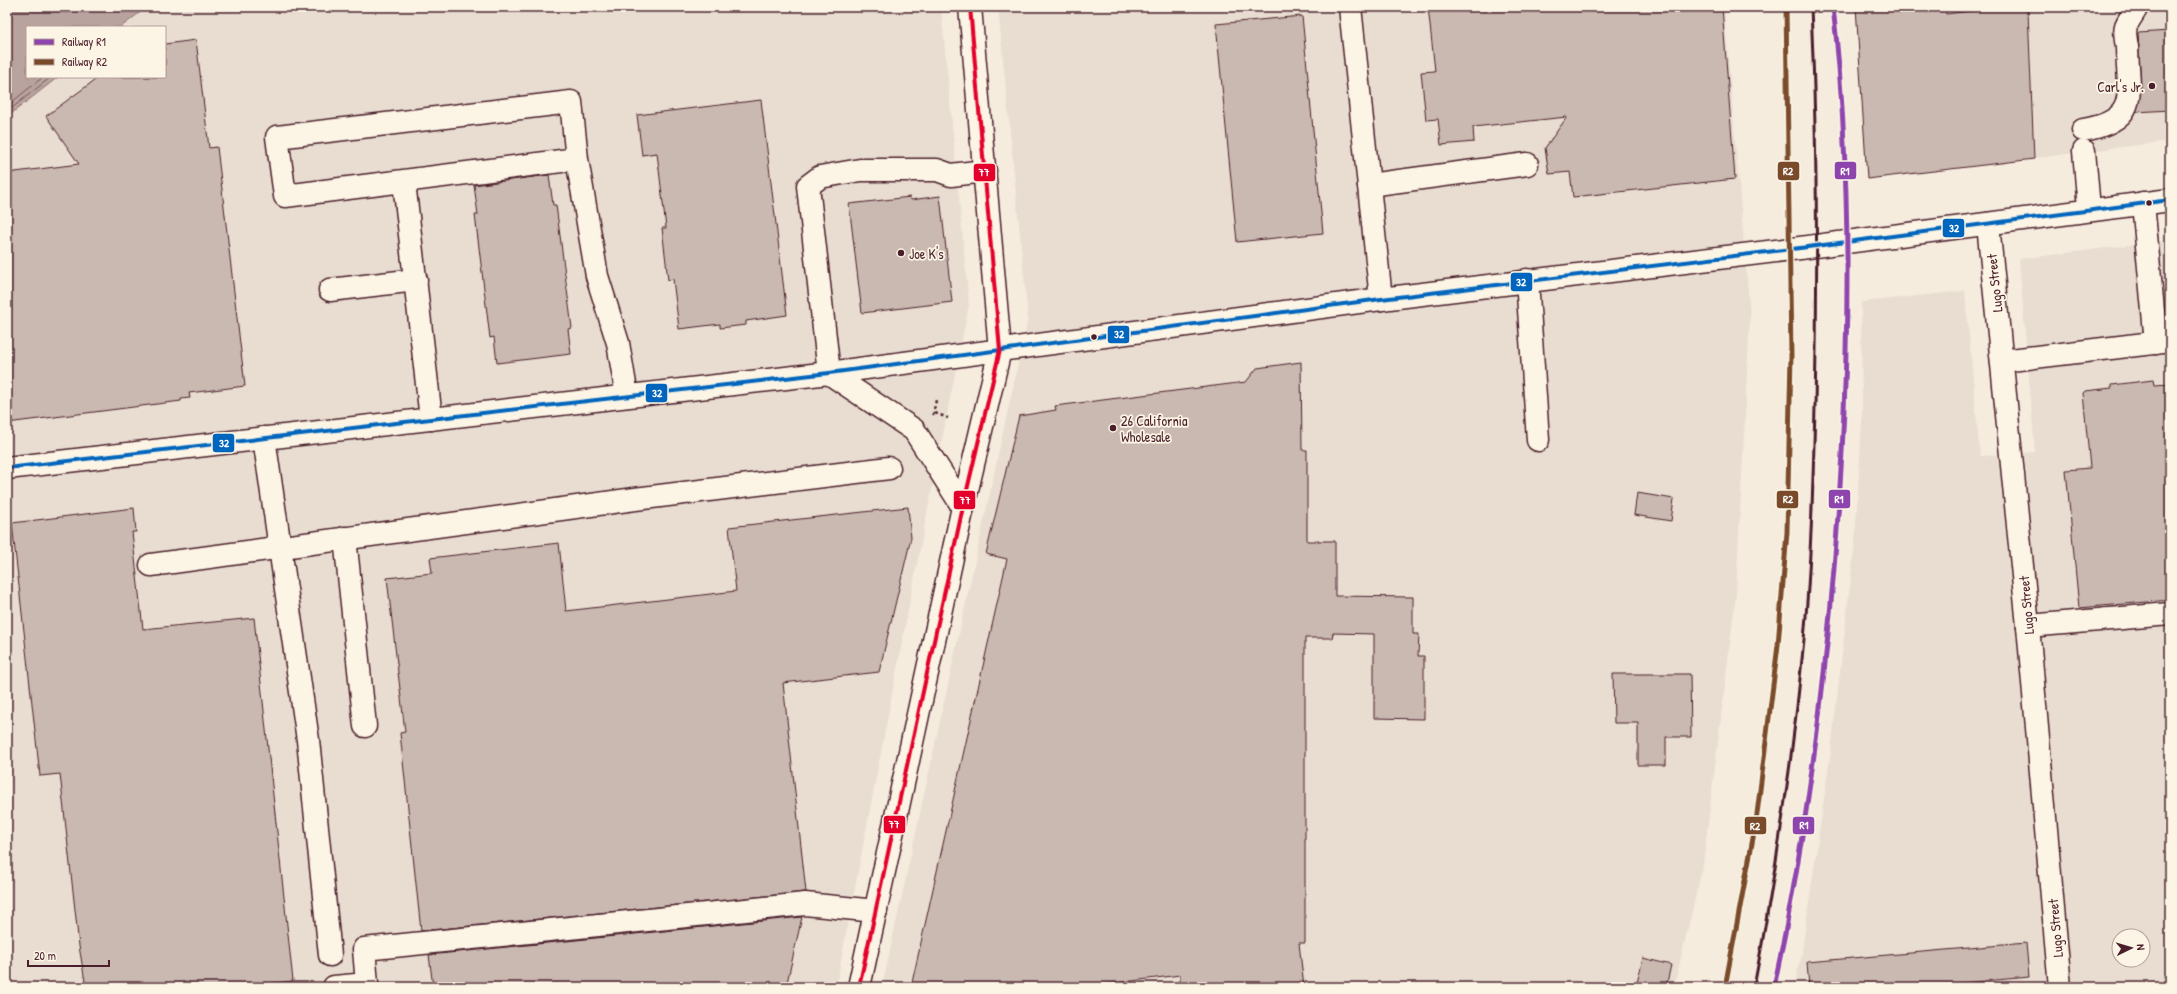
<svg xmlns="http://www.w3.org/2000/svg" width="2177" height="994" font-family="'Patrick Hand',sans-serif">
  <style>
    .built { fill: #e8ddd0; fill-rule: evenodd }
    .water { fill: #b8a39e; stroke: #8c6e70 }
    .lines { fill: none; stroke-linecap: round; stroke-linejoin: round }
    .shore { stroke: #765459; stroke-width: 1 }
    .building { fill: #cab9b1; stroke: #4a1f2b }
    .minor-casing { stroke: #4a1f2b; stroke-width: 25 }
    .major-casing { stroke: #4a1f2b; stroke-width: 25 }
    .path { stroke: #4a1f2b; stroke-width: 2.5; stroke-dasharray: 3 3; stroke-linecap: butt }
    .minor { stroke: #fcf5e5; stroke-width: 22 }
    .major { stroke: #fcf5e5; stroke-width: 22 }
    .rail { stroke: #4a1f2b; stroke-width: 3 }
    .bus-1-casing { stroke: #fcf5e5; stroke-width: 7 }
    .bus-2-casing { stroke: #fcf5e5; stroke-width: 7 }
    .bus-1 { stroke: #0065bd; stroke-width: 4 }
    .bus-2 { stroke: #e4002b; stroke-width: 4 }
    .rail-1-casing { stroke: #fcf5e5; stroke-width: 8 }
    .rail-2-casing { stroke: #fcf5e5; stroke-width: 8 }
    .rail-1 { stroke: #8e44ad; stroke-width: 5 }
    .rail-2 { stroke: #7a4b2a; stroke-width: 5 }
    .poi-dot { fill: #4a1f2b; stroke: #fcf5e5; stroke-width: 1.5 }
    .labels { text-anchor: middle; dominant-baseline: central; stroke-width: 3.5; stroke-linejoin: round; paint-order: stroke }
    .poi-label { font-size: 14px; fill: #4a1f2b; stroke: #fcf5e5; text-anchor: start }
    .street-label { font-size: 14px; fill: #4a1f2b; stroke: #fcf5e5 }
    .line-badge { stroke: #fcf5e5; stroke-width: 1.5 }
    .badge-label { font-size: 11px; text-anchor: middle; font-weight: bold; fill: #fff }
  </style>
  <rect width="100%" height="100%" fill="#f5ecde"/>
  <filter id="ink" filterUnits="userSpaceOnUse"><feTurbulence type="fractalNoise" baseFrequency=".025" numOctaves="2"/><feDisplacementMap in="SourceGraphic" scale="8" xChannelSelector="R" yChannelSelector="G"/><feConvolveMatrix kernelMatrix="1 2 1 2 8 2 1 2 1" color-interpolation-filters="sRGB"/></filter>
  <g filter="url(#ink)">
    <g class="built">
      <path d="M7,7H941L969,304L917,564L836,987H7ZM27,27H165V77H27Z"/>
      <polygon points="998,7 1724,7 1750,315 1736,594 1703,865 1674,987 882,987 1028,318"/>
      <polygon points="1856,7 2170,7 2170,141 1867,179"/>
      <path d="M2170,240V987H1794L1801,958L1831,750L1855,542L1862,421L1861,302L1965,291L1980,456L2035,452L2019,259ZM2119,936H2143V960H2119Z"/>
    </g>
    <polygon class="water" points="7,7 147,7 121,27 27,27 27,77 58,77 7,117"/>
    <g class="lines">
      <g class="shore">
        <polyline points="7,106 43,77"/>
        <polyline points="7,112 51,77"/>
      </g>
    </g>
    <g class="building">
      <polygon points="1428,7 1722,7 1735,179 1573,197 1570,172 1549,174 1545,148 1567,117 1473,127 1474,142 1441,145 1438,119 1426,120 1421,72 1435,71"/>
      <polygon points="1856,7 1945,7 1946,14 2002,7 2026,7 2026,11 2028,11 2034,159 1867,179"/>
      <polygon points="1302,16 1323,233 1237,242 1216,24"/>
      <polygon points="2170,31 2170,110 2136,112 2141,91 2138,33"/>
      <polygon points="196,40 209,148 217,147 245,386 189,393 190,398 181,399 181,401 7,423 7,173 79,164 46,116 99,77 165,77 165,44"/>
      <polygon points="761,100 787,315 746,321 746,325 720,328 720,324 679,329 673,279 668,280 662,228 666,228 657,153 642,155 637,115"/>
      <polygon points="549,175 553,205 556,205 572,328 568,329 571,354 497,363 494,337 490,338 475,215 478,215 474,185"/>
      <polygon points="940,196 952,302 862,313 849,204 910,197 911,200"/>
      <polygon points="1301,362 1302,450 1307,450 1307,541 1335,541 1335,596 1413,597 1413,634 1419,634 1418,656 1424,656 1424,719 1374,718 1374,634 1333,633 1332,638 1305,638 1305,943 1299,943 1304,987 1180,987 1180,975 1084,987 911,987 1007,559 986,554 1019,416 1056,410 1055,406 1246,382 1257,368"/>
      <polygon points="2153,380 2154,385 2170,384 2170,600 2079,608 2066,470 2090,468 2083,393 2085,391 2112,388 2112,385"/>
      <polygon points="1637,493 1674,499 1671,521 1634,515"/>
      <polygon points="908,507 911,538 879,672 783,683 806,892 421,931 400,733 405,732 387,578 432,573 430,558 559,543 566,611 736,591 729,527"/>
      <polygon points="134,508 136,532 132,532 143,629 254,618 293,981 240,987 86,987 79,946 60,774 40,776 12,523"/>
      <polygon points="1613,674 1690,674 1691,737 1666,737 1666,765 1638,765 1638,723 1614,723"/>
      <polygon points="802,917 786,987 433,987 429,955"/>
      <polygon points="2026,943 2029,977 1919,987 1809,987 1807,962"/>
      <polygon points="1643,958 1671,965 1666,987 1636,987"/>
    </g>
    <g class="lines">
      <g class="minor-casing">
        <g id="minor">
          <polyline points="1350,7 1381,299"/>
          <path d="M2083,130C2141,120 2128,94 2127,47C2126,41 2124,32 2126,26C2129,19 2134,13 2137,7"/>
          <polyline points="2084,151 2089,209"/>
          <polyline points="577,159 285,196 277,137 571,102 577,159 597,276 618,343 627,396"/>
          <polyline points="404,182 431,419"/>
          <polyline points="1369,185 1527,164"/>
          <polyline points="2143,203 2156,343"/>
          <polyline points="1988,224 2028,626 2060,987"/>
          <polyline points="1527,280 1538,440"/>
          <polyline points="330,290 416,280"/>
          <polyline points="2002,361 2170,341"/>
          <polyline points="829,373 808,186 820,177 860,170 937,170 951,175 985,171"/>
          <polyline points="264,438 308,740 330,955"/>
          <polyline points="345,538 365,726"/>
          <polyline points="151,565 635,499 889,468"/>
          <polyline points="2028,626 2170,614"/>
          <polyline points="334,987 367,984 364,949 805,904 876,911"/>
          <polyline points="859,987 963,507 1000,350 970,7"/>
        </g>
      </g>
      <g class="major-casing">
        <g id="major">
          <polyline points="829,373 914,430 963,507"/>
          <polyline points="7,468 829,373 1381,299 1800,248 2170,200"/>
        </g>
      </g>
      <g class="path">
        <polyline points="935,413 948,418"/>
        <polyline points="933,415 936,400"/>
      </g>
      <use href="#minor" class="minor"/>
      <use href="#major" class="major"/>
      <g class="rail">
        <path d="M1754,987C1776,872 1793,756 1804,640C1811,562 1813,485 1815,407C1818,274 1817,140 1811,7"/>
        <path d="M1774,987C1812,811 1832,632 1842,452C1850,304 1850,154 1833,7"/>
      </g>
      <g class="bus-1-casing">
        <polyline id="bus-1" points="7,468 829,373 1381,299 1800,248 2170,200"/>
      </g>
      <g class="bus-2-casing">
        <polyline id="bus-2" points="859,987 963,507 1000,350 970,7"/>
      </g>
      <use href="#bus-1" class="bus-1"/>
      <use href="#bus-2" class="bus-2"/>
      <g class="rail-1-casing">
        <path id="rail-1" d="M1774,987C1812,811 1832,632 1842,452C1850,304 1850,154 1833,7"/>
      </g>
      <g class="rail-2-casing">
        <polyline id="rail-2" points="1725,987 1756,822 1778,645 1787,532 1791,356 1786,7"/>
      </g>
      <use href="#rail-1" class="rail-1"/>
      <use href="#rail-2" class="rail-2"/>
    </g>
  </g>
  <g class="poi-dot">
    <circle cx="2152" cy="86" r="4"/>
    <circle cx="2149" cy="203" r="3.5"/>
    <circle cx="901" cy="253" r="4"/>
    <circle cx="1094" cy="337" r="3.5"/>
    <circle cx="1113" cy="428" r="4"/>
  </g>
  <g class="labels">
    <g class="poi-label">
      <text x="2144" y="86" text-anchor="end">Carl's Jr.</text>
      <text x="909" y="253">Joe K's</text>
      <text x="1121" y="420">26 California<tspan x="1121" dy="16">Wholesale</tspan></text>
    </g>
    <g class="street-label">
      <text transform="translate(1994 283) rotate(-96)">Lugo Street</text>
      <text transform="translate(2026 605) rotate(-95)">Lugo Street</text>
      <text transform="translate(2055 928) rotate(-95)">Lugo Street</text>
    </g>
  </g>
  <g class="line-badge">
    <rect x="1834" y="161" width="23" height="19" rx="4" fill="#8e44ad"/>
    <rect x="1777" y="161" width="23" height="20" rx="4" fill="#7a4b2a"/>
    <rect x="973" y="163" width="23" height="19" rx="4" fill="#e4002b"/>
    <rect x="1942" y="218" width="23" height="20" rx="4" fill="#0065bd"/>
    <rect x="1510" y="272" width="23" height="20" rx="4" fill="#0065bd"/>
    <rect x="1107" y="325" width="23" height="19" rx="4" fill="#0065bd"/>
    <rect x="645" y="383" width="23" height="20" rx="4" fill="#0065bd"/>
    <rect x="212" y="433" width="23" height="20" rx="4" fill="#0065bd"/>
    <rect x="1828" y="489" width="23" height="20" rx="4" fill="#8e44ad"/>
    <rect x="1776" y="490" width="23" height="19" rx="4" fill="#7a4b2a"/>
    <rect x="953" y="490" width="23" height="20" rx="4" fill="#e4002b"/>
    <rect x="883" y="815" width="23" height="19" rx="4" fill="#e4002b"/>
    <rect x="1792" y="816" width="23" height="19" rx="4" fill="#8e44ad"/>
    <rect x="1744" y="816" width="23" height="19" rx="4" fill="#7a4b2a"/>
  </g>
  <g class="badge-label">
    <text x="1845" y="175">R1</text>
    <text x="1788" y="175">R2</text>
    <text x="984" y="176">77</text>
    <text x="1954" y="232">32</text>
    <text x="1521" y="286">32</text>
    <text x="1119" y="338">32</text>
    <text x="657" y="397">32</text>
    <text x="224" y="447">32</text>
    <text x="1839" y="503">R1</text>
    <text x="1788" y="503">R2</text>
    <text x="965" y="504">77</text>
    <text x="894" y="828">77</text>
    <text x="1804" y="829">R1</text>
    <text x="1755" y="830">R2</text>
  </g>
  <rect width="2177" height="994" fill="none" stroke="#fcf5e5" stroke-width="24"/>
  <rect x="12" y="12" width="2153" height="970" fill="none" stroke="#4a1f2b" stroke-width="1.5" filter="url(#ink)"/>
  <rect x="26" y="26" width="140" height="52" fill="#fcf5e5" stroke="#b59f9b"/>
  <rect x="34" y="39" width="20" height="6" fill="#8e44ad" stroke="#b59f9b"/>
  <text x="62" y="46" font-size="12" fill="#4a1f2b">Railway R1</text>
  <rect x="34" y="59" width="20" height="6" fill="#7a4b2a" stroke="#b59f9b"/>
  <text x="62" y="66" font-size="12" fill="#4a1f2b">Railway R2</text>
  <g transform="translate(2131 948) rotate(85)"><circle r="19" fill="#fcf5e5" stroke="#b59f9b"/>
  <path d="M0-3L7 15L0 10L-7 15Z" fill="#4a1f2b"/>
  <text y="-6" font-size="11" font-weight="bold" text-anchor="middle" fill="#4a1f2b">N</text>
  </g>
  <path d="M28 960v6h81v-6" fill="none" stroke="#4a1f2b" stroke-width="2"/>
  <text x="34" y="960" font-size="12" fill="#4a1f2b" stroke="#fcf5e5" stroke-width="3" paint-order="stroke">20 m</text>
</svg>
